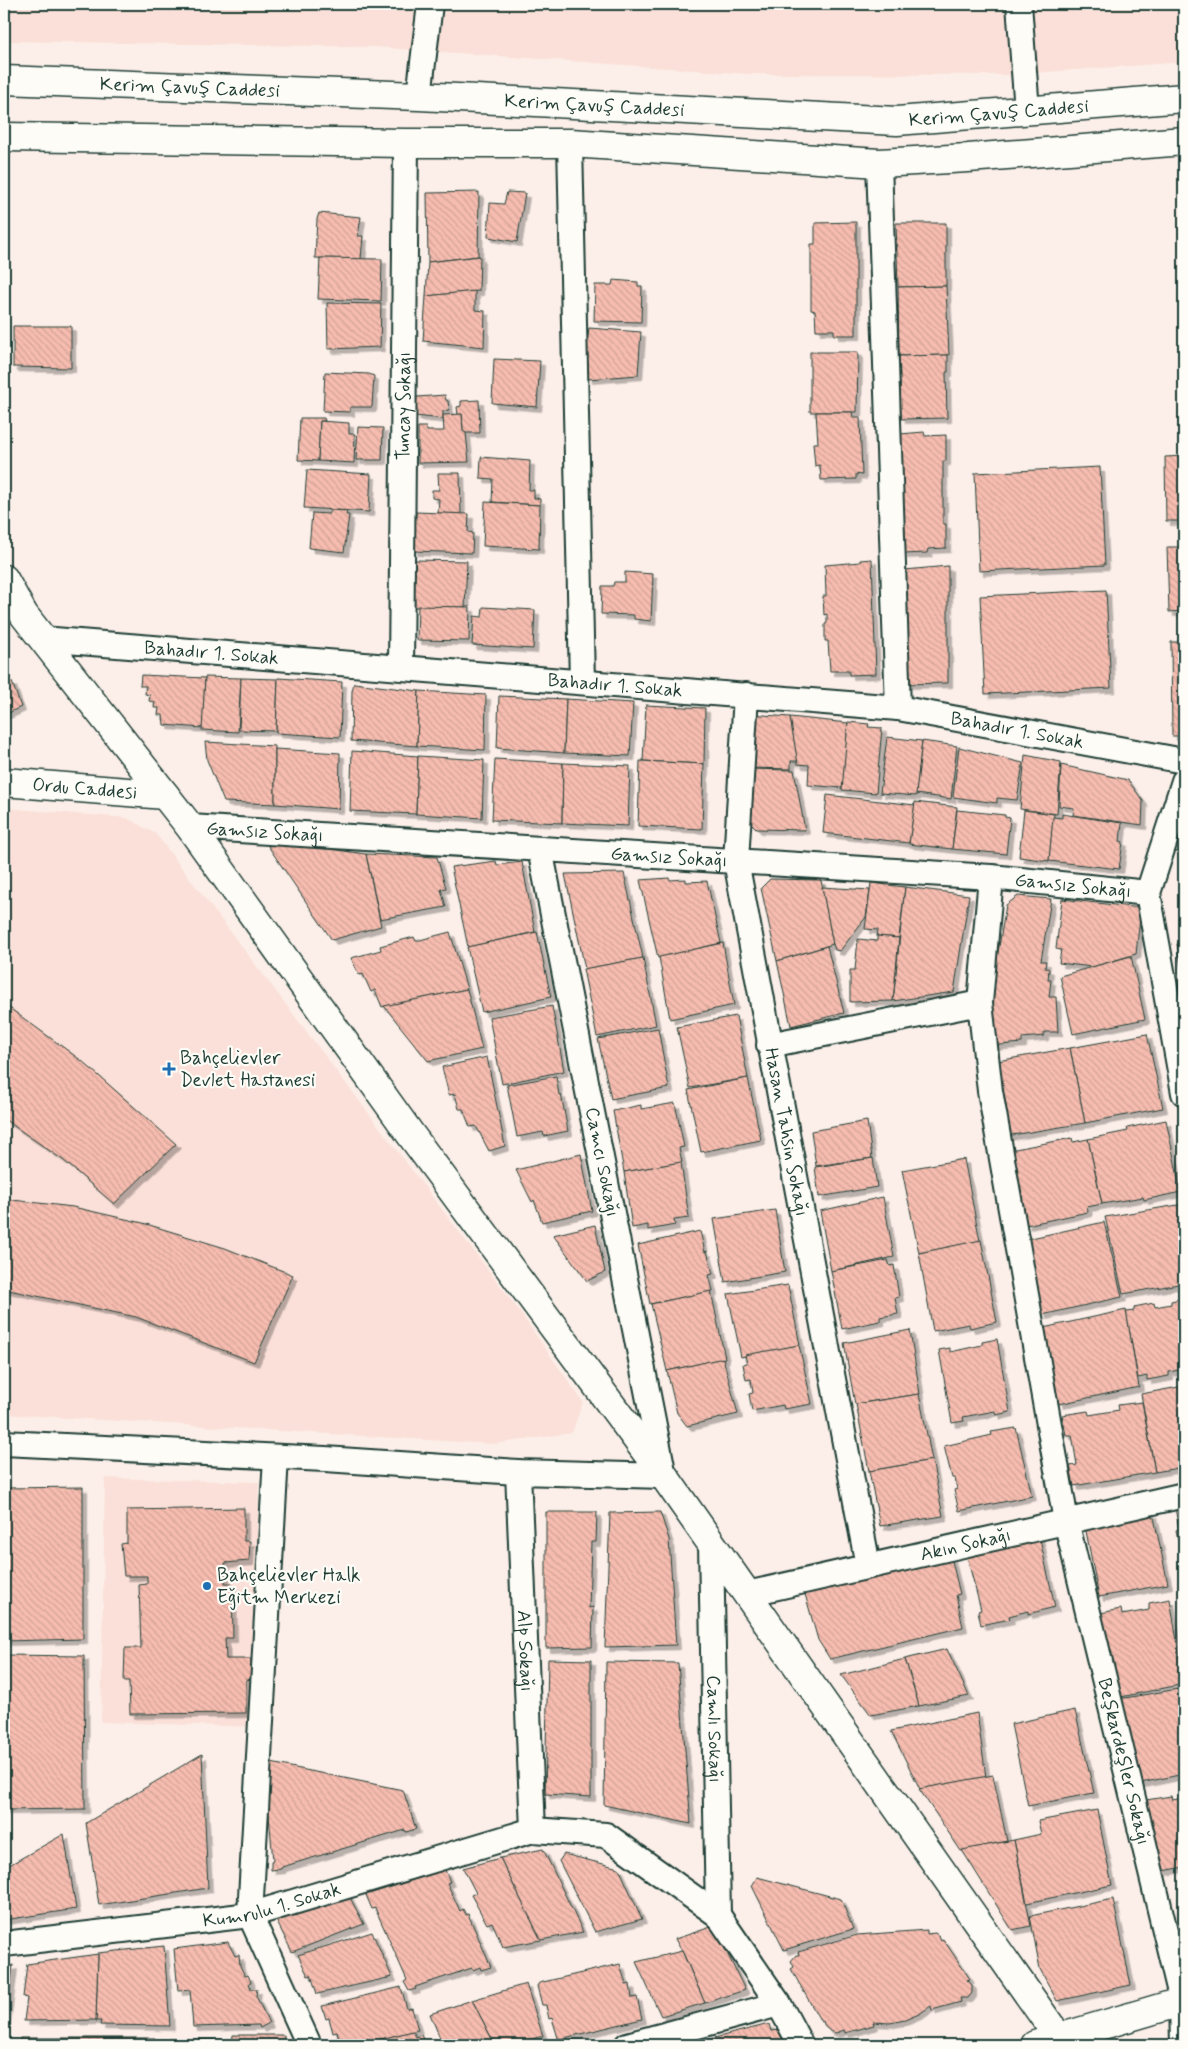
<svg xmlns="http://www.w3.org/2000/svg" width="1188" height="2049" font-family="Mynerve,sans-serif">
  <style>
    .built { fill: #fae0d8 }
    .building { fill: url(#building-back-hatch); stroke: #1f3d34; filter: url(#shadow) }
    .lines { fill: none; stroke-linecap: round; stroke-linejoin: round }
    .street-casing { stroke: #1f3d34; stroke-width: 28 }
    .secondary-casing { stroke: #1f3d34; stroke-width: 31 }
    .primary-casing { stroke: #1f3d34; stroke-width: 31 }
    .street { stroke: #fdfcf7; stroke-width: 24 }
    .secondary { stroke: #fdfcf7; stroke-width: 28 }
    .primary { stroke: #fdfcf7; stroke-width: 28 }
    .poi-dot { fill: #1f6fb2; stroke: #fdfcf7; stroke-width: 2 }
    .labels { text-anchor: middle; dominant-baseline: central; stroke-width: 4.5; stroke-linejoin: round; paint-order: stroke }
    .street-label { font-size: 19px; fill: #1f3d34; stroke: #fdfcf7 }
    .poi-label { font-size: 19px; fill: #1f3d34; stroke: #fdfcf7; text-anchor: start }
  </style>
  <defs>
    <pattern id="building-back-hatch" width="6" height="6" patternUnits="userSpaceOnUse" patternTransform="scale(1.25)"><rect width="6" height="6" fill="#f6bcaf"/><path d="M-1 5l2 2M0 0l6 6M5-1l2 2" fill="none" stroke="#d2a297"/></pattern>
    <filter id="shadow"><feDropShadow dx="4.5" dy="4.5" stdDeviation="0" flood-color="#0004"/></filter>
  </defs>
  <rect width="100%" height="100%" fill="#fcefe9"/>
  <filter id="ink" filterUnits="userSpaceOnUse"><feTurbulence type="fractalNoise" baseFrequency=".02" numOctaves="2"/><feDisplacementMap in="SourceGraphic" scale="10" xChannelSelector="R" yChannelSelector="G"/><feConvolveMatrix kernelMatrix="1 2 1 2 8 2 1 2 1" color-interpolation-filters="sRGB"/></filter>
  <g filter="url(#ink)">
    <g class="built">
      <polygon points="4,4 1184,4 1184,62 1006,75 750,74 374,47 4,41"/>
      <polygon points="4,808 127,818 156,834 514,1304 583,1402 572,1433 494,1444 4,1414"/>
      <polygon points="105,1478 259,1482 254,1727 101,1722"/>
    </g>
    <g class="building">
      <polygon points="479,192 478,256 428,262 427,193"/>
      <polygon points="507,192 525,193 517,242 488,237 490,203 504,204"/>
      <polygon points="319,213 361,217 358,236 363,236 361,259 315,258 317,219"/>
      <polygon points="856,222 856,335 834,335 834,330 816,330 815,311 811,310 811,244 815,244 815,223"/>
      <polygon points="896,223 946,223 946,286 898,287"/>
      <polygon points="480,256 479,291 426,296 428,262"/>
      <polygon points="320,258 382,259 381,301 318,299"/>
      <polygon points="613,280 638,282 638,286 642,286 641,322 594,321 595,285 612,285"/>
      <polygon points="946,286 949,355 899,356 898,287"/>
      <polygon points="475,291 475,310 485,311 484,347 423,341 426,296"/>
      <polygon points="327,303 381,304 380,347 328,349"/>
      <polygon points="13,326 71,326 71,368 13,367"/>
      <polygon points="589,328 641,332 638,375 588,379 586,351"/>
      <polygon points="810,352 858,352 857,412 810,412"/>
      <polygon points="948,355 948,372 946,372 947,418 901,419 899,356"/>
      <polygon points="494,359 540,361 537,407 492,403"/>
      <polygon points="325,372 369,374 374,376 372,407 350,407 350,412 323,411"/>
      <polygon points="445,395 446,400 448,401 449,410 443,411 443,419 415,416 417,397"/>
      <polygon points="479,400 480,433 466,433 463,431 462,414 458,415 457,407 461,406 461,401"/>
      <polygon points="816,412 852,412 853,417 860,417 862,475 856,474 856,479 821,480 820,465 815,466 813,443 818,443"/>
      <polygon points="462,414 463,431 466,433 469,462 418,463 418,427 426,427 427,431 444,431 443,415"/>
      <polygon points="300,418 324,418 325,421 320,421 318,461 298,460"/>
      <polygon points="320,421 349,423 349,434 355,434 354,463 318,461"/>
      <polygon points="358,427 383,428 382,460 356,460"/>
      <polygon points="924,432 925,436 946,435 946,461 943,461 943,524 946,524 946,548 928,549 927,553 903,554 900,434"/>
      <polygon points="1184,456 1184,521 1166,521 1165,457"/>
      <polygon points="481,457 530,461 529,490 534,490 534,498 540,499 540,505 492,502 493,479 480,478"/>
      <polygon points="1100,467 1105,565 979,571 975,473"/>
      <polygon points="307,470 371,474 369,512 304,508"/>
      <polygon points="438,473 460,473 461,514 438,513 439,499 432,498 432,490 439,490"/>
      <polygon points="485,502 540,505 539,549 483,546"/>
      <polygon points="330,510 347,511 346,515 349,515 344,552 309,548 312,513 329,514"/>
      <polygon points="416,512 469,514 468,532 473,533 472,553 413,551"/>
      <polygon points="1167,547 1184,547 1184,611 1169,612"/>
      <polygon points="872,559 876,674 849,675 849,671 830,671 828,641 825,641 825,624 827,623 827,614 824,615 823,596 826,596 825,565 860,562 860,560"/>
      <polygon points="415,560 467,561 465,607 414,607"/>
      <polygon points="948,566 948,683 905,684 905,570"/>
      <polygon points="625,572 653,574 651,621 634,619 634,615 601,614 602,586 613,586 614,582 625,582"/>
      <polygon points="1106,590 1111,688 985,694 980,596"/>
      <polygon points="418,606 470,607 469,641 417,640"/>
      <polygon points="483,607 535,610 533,649 472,645 474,616 482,617"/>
      <polygon points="1171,642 1184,642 1184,736 1172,736"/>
      <polygon points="141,675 205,678 203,728 164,725 163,715 158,715 159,708 154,708 155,702 149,701 150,695 145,694 146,686 140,686"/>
      <polygon points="205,677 241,678 238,732 202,730"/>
      <polygon points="241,678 278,679 276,731 239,730"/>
      <polygon points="278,678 342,682 340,737 276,733"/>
      <polygon points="12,682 21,707 4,715 4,686"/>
      <polygon points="354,683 419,691 417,746 351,741 352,691"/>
      <polygon points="419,691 486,695 485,750 417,746"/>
      <polygon points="499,696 566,699 564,753 497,748"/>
      <polygon points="566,699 633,703 630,756 564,753"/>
      <polygon points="646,705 705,708 704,764 643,761"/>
      <polygon points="750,714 790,717 798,761 791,761 791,769 750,768"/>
      <polygon points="790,717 848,723 843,788 808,785 809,765 798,764"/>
      <polygon points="848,722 869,724 868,727 882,728 876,793 842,790"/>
      <polygon points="887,737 922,741 916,796 880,793"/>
      <polygon points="922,741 957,746 951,799 916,794"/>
      <polygon points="205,742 275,746 275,804 224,802 207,760"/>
      <polygon points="959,747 1023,763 1017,800 997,798 997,803 953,797"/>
      <polygon points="275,749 340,753 339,809 275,804"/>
      <polygon points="352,751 418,756 416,814 350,811"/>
      <polygon points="1025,755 1061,762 1057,814 1020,809"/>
      <polygon points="418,756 484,760 482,818 416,814"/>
      <polygon points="495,759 563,763 562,823 492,820"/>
      <polygon points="640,761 704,764 702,829 638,826"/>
      <polygon points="563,763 630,766 628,826 562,823"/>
      <polygon points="1061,765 1128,780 1143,801 1142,825 1073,815 1074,808 1059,806"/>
      <polygon points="748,769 794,770 805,830 757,829 747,819"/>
      <polygon points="827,795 915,805 909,843 823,833"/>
      <polygon points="915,802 957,807 952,849 909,844"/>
      <polygon points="957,810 1005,815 1005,817 1010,818 1006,854 952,849"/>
      <polygon points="1024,810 1054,814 1049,861 1019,857"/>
      <polygon points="1062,814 1122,823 1120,841 1123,842 1119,869 1049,861 1053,817 1062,818"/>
      <polygon points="270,841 366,854 381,926 332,940 268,846"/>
      <polygon points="366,854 437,857 446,888 441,889 446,907 380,919"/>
      <polygon points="496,861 497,865 522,862 535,932 468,947 451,867"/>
      <polygon points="624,873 643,958 585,969 565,874"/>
      <polygon points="669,878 670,880 686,879 686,882 707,881 721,943 658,958 640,880"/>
      <polygon points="770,879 821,880 833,944 777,961 761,888"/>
      <polygon points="871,883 905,887 899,938 877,936 878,930 865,929"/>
      <polygon points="822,887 870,890 866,917 840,951 835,950 833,944"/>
      <polygon points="905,887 969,895 954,992 893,1001"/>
      <polygon points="1018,896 1051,899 1041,961 1046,961 1045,968 1049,969 1048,980 1051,980 1049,997 1056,997 1058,1032 1044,1032 1044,1036 1022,1038 1022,1043 990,1046 987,1017 1006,905"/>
      <polygon points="1062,899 1141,908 1136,954 1092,967 1059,963 1061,950 1056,949"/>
      <polygon points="450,932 467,989 382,1007 375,990 371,992 363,974 359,975 351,958 381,950 380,946 414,937 416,941"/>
      <polygon points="537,932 551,997 482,1012 467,947"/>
      <polygon points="877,936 899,938 893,1001 850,1002 850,970 855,970 858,939 877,941"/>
      <polygon points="723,943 734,1005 670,1019 659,957"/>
      <polygon points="1184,943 1184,983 1177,944"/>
      <polygon points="827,946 844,1013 791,1026 777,961"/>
      <polygon points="1131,956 1145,1019 1073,1034 1060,976"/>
      <polygon points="643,958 656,1025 597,1037 583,969"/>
      <polygon points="467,989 482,1049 428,1061 384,1006"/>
      <polygon points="4,1004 82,1061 176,1144 114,1204 63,1160 4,1119"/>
      <polygon points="552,1006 564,1071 502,1084 489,1017"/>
      <polygon points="736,1016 748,1078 690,1088 677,1027"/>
      <polygon points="658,1028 669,1088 611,1099 598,1039"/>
      <polygon points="1147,1034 1163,1108 1085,1123 1070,1048"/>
      <polygon points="1070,1048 1085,1123 1006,1136 992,1062"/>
      <polygon points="487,1057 505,1146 489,1151 476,1126 470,1127 463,1109 459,1109 455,1094 449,1095 442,1067"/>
      <polygon points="556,1076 559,1095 561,1094 568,1131 544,1136 543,1132 517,1137 507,1085"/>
      <polygon points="748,1078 761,1140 701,1152 688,1090"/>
      <polygon points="675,1103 684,1147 679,1148 682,1162 624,1172 613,1111 641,1105 641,1109"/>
      <polygon points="1166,1120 1181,1192 1144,1200 1143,1197 1102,1204 1088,1139 1128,1131 1127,1128"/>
      <polygon points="867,1121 872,1158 816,1166 811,1131"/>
      <polygon points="1072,1138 1073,1142 1088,1139 1102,1204 1087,1207 1088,1212 1026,1225 1010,1150"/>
      <polygon points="581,1154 592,1211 542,1222 534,1200 532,1202 516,1170"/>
      <polygon points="873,1158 877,1187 819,1197 815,1167"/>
      <polygon points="964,1159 980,1241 919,1253 902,1170"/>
      <polygon points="681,1162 689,1218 674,1220 675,1225 648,1230 648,1225 632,1228 624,1172"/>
      <polygon points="883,1197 894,1257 831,1271 820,1211"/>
      <polygon points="4,1199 73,1207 143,1223 225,1248 293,1275 254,1362 136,1317 4,1289"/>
      <polygon points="1184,1204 1184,1283 1123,1294 1105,1217"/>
      <polygon points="775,1210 785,1272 725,1282 714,1219"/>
      <polygon points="1104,1222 1122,1297 1042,1315 1027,1239"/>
      <polygon points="595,1225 605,1272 587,1281 553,1235"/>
      <polygon points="700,1231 705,1252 707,1251 713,1274 709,1275 713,1291 650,1304 638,1245"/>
      <polygon points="981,1240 997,1322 970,1328 969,1324 933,1331 919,1253"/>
      <polygon points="888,1260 890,1266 894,1265 899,1297 895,1298 898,1314 880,1317 880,1321 842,1329 831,1271"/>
      <polygon points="788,1285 800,1345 741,1357 728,1294"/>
      <polygon points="711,1291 725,1358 667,1371 651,1304"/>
      <polygon points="1184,1298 1184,1369 1169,1372 1169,1376 1147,1380 1147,1376 1138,1378 1126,1312 1134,1311 1134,1307 1154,1303 1155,1307 1171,1304 1171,1301"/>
      <polygon points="1126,1310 1139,1387 1059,1404 1043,1328"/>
      <polygon points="910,1330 920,1394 855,1404 844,1343"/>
      <polygon points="997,1339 1010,1412 996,1415 995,1411 963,1417 964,1421 952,1423 939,1350 950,1348 950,1352 982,1345 982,1342"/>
      <polygon points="799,1345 812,1404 784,1409 783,1405 752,1411 749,1394 753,1393 751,1379 746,1380 743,1364 747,1363 745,1355"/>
      <polygon points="723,1358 738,1414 687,1426 677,1413 667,1371"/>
      <polygon points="1184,1386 1184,1467 1155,1472 1141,1394"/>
      <polygon points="919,1394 932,1460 869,1471 856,1404"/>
      <polygon points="1142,1402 1155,1472 1074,1486 1070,1466 1077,1465 1072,1435 1066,1435 1062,1415 1088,1411 1089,1415 1119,1410 1118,1405"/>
      <polygon points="1016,1428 1032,1496 959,1511 954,1490 957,1489 955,1478 952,1478 944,1446 992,1435 991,1432"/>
      <polygon points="932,1460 943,1516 880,1526 869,1471"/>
      <polygon points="83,1487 83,1639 4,1641 4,1488"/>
      <polygon points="1184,1506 1184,1561 1183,1562 1176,1530 1179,1529 1175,1508"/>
      <polygon points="244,1508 244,1541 250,1541 249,1561 225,1563 225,1583 232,1583 233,1638 225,1638 226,1659 251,1659 251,1679 246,1680 246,1713 130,1714 129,1681 124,1681 125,1648 141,1648 139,1585 147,1584 147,1576 124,1576 121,1544 127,1543 127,1510"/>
      <polygon points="546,1512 597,1512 596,1542 591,1542 589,1608 593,1607 592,1647 546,1648"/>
      <polygon points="660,1512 669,1539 676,1645 605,1647 610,1513"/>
      <polygon points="1153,1513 1168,1584 1099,1597 1085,1526"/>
      <polygon points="1039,1535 1055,1607 1028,1614 1028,1611 1009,1616 1010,1619 981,1625 978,1611 981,1610 966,1553"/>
      <polygon points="951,1557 960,1594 956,1595 963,1627 830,1659 818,1640 805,1594"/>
      <polygon points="1170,1599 1184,1684 1116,1698 1100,1613 1121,1609 1122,1615 1149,1610 1149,1603"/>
      <polygon points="947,1649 969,1696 919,1706 905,1659"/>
      <polygon points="4,1655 84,1656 85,1809 4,1810"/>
      <polygon points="548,1659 591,1660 591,1797 545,1794"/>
      <polygon points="905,1659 919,1706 871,1715 841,1675"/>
      <polygon points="606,1662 678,1663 691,1824 604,1805"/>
      <polygon points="1184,1688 1184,1774 1136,1784 1119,1699"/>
      <polygon points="1075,1710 1094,1793 1028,1806 1011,1724"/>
      <polygon points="977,1713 986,1777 920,1789 891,1731"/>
      <polygon points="202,1754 208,1888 99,1905 86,1823"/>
      <polygon points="271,1763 403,1790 416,1829 406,1832 405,1830 282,1867 281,1869 271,1870 271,1862 273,1861 265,1769"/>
      <polygon points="993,1775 1007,1841 961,1851 919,1789"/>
      <polygon points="1171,1796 1172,1800 1184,1798 1184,1867 1153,1873 1140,1801"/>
      <polygon points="1097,1810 1112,1885 1027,1903 1014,1840 1041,1834 1038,1821"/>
      <polygon points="64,1834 76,1909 4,1920 4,1868"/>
      <polygon points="1014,1840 1031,1926 1012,1930 962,1850"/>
      <polygon points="543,1849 583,1932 541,1940 500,1858"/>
      <polygon points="564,1854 619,1868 642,1919 595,1932 559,1861"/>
      <polygon points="500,1858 541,1940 503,1947 492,1922 487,1924 471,1895 476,1893 463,1868"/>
      <polygon points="445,1870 450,1882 447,1883 449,1887 460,1911 463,1909 466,1915 468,1914 491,1967 481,1970 480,1967 473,1970 472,1968 415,1987 416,1989 409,1991 404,1982 407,1980 375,1908 372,1909 366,1895"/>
      <polygon points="757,1877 841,1899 853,1929 784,1950 752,1886"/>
      <polygon points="348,1894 364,1924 292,1952 276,1920"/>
      <polygon points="1113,1899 1131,1985 1057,2001 1040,1969 1030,1916"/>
      <polygon points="714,1926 745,1990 705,2003 684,1955 675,1939"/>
      <polygon points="927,1930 927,1934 935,1933 939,1936 941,1940 943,1939 970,1979 967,1980 972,1985 972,1993 968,1998 960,1998 961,2002 932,2010 931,2006 919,2014 905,2020 890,2023 873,2022 874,2025 845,2033 844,2030 836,2033 830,2031 825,2027 823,2021 821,2022 791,1969 794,1967 791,1961 796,1955 799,1955 798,1952 857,1935"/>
      <polygon points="372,1932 392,1977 317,1994 311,1975 308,1976 298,1955"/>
      <polygon points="228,1942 235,1956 239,1955 240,1966 245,1976 248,1975 251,1982 249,1983 251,1989 257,1989 256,1996 269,2023 260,2028 259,2025 193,2027 190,1990 178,1991 174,1949"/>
      <polygon points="164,1946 170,2026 100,2025 101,2021 96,2021 98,1953"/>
      <polygon points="682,1951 705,2003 661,2016 636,1962"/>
      <polygon points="98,1954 96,2020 24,2021 27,1998 23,1997 27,1964"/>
      <polygon points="620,1964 626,1985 630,1984 632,1998 637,1997 642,2019 560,2039 558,2038 552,2018 549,2019 546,2005 542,2005 537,1986 539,1983"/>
      <polygon points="13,1965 4,2034 4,1967"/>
      <polygon points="526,1984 543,2036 509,2045 495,2045 472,2000"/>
      <polygon points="401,1987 407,2009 412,2008 418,2030 357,2045 341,2045 337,2032 333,2033 329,2018 326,2019 322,2006"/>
      <polygon points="472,2000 495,2045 443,2045 430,2014"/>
      <polygon points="769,2024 771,2031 778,2030 785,2045 687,2045"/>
      <polygon points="413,2031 416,2037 421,2035 426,2045 357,2045"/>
      <polygon points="233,2035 284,2035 284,2045 232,2045"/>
      <polygon points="20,2038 155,2038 154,2045 19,2045"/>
      <polygon points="168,2039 233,2040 232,2045 167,2045"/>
    </g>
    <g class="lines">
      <g class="street-casing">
        <g id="street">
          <polyline points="1019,4 1027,111"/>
          <polyline points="419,96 430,4"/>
          <polyline points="570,143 582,682"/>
          <polyline points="879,163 898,708"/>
          <path id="s1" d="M42,639L898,708L1184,761"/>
          <path id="s2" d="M401,667L406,143"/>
          <path id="s3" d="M746,695L736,861L868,1566"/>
          <polyline points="1184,781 1148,893 1184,1093"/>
          <path id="s4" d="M190,827L991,877L1148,893"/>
          <path id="s5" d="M991,877L980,1003L990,1091L1066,1521L1182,2001L1183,2045"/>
          <polyline points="769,1045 980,1003"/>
          <polyline points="4,1443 325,1459 518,1472 664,1476 540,849"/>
          <polyline points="276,1457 250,1915 309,2045"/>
          <path id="s6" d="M518,1472L533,1830"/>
          <path id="s7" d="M711,1544L718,1915"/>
          <path id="s8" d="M747,1594L1184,1495"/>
          <path id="s9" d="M4,1944L250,1915L533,1830L606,1835L718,1915L779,2004L801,2045"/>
          <polyline points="627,2045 779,2004"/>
        </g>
      </g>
      <g class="secondary-casing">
        <g id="secondary">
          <polyline points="4,579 24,615 190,827 411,1135 664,1476 1059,2038"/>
          <path id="s10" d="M4,782L165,795"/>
          <polyline points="1035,2045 1184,2001"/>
        </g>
      </g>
      <g class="primary-casing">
        <g id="primary">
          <path id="s11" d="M4,80L419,96L897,121L1184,98"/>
          <polyline points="4,137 406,143 570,143 879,163 968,158 1184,141"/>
        </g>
      </g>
      <use href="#street" class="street"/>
      <use href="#secondary" class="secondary"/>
      <use href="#primary" class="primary"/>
    </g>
  </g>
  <g class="poi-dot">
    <path d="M166.5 1061.5h5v5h5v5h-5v5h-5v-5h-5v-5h5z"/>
    <circle cx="207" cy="1586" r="5"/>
  </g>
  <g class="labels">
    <g class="street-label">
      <text stroke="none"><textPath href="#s11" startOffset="186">Kerim Çavuş Caddesi</textPath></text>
      <text stroke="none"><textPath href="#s11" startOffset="591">Kerim Çavuş Caddesi</textPath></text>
      <text stroke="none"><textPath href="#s11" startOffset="996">Kerim Çavuş Caddesi</textPath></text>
      <text stroke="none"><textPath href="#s2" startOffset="261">Tuncay Sokağı</textPath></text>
      <text stroke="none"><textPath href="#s1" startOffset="170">Bahadır 1. Sokak</textPath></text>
      <text stroke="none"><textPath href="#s1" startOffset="575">Bahadır 1. Sokak</textPath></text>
      <text stroke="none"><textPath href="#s1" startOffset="980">Bahadır 1. Sokak</textPath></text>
      <text stroke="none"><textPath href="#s10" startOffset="81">Ordu Caddesi</textPath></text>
      <text stroke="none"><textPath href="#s4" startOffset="75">Gamsız Sokağı</textPath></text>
      <text stroke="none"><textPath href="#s4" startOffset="480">Gamsız Sokağı</textPath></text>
      <text stroke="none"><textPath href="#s4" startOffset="885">Gamsız Sokağı</textPath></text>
      <text stroke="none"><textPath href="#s3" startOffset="442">Hasan Tahsin Sokağı</textPath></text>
      <text transform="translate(602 1162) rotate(79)">Camcı Sokağı</text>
      <text stroke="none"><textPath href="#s8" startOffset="224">Akın Sokağı</textPath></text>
      <text stroke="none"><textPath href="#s6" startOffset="179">Alp Sokağı</textPath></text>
      <text stroke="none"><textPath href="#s7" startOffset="185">Camlı Sokağı</textPath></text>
      <text stroke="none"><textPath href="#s5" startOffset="899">Beşkardeşler Sokağı</textPath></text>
      <text stroke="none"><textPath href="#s9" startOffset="271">Kumrulu 1. Sokak</textPath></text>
    </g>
    <g class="poi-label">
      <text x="180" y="1058">Bahçelievler<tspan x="180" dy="22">Devlet Hastanesi</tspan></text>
      <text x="217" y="1575">Bahçelievler Halk<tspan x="217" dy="22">Eğitm Merkezi</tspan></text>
    </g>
  </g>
  <rect width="1188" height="2049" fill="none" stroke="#fdfcf7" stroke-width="20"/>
  <rect x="10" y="10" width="1168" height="2029" fill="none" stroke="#1f3d34" stroke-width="2" filter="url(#ink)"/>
</svg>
